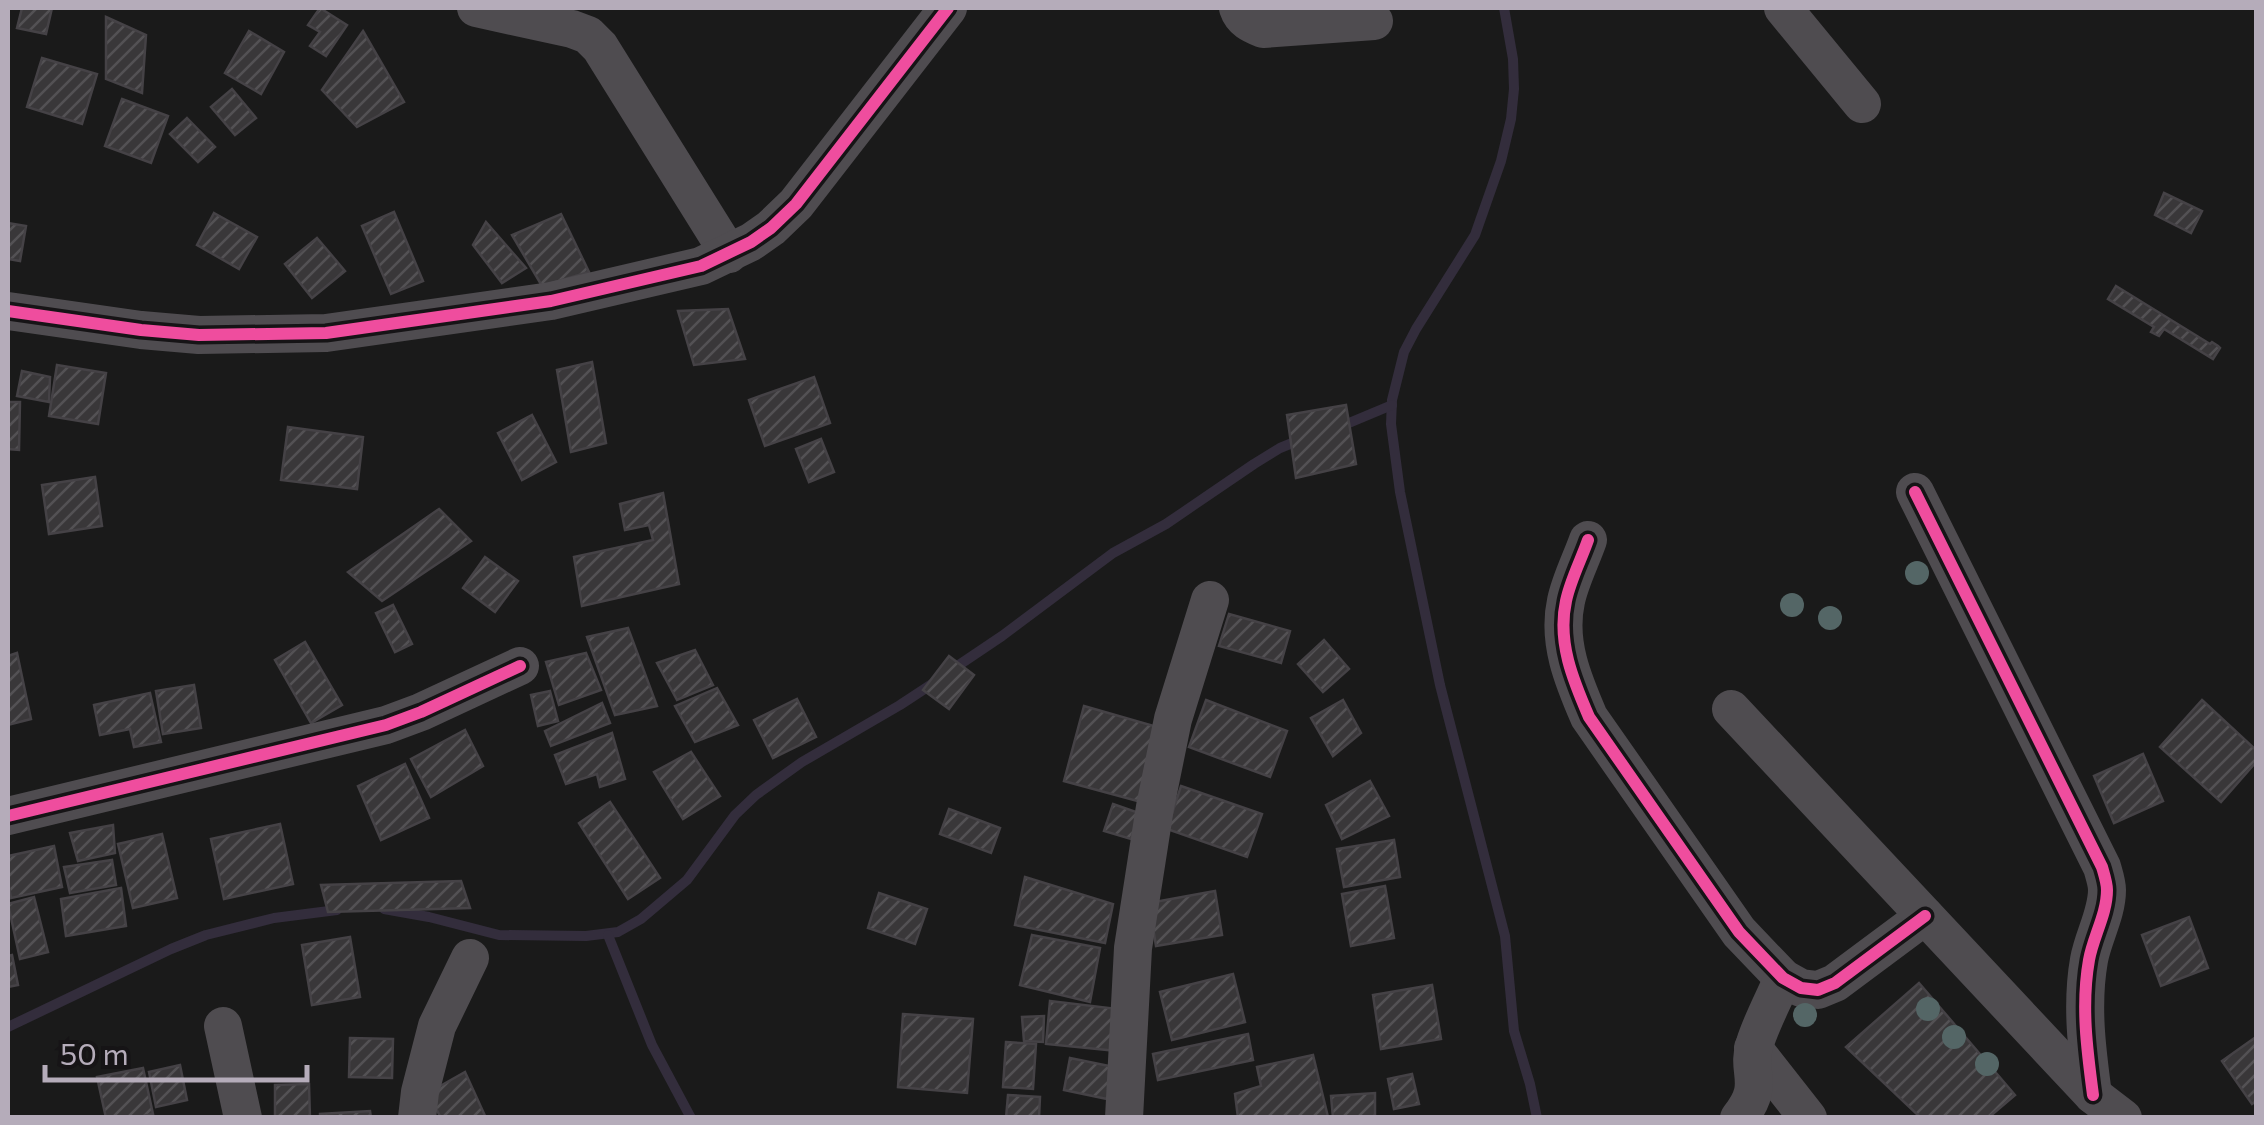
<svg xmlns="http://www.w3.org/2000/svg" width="2264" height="1125" font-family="Commissioner,sans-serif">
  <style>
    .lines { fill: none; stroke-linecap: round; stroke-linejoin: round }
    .stream { stroke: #332d3c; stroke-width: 10 }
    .building { fill: url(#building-hatch); stroke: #454246; stroke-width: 2.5 }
    .street { stroke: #4f4c50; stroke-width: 38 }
    .cycleway-casing { stroke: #161416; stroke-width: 19 }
    .cycleway { stroke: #ef4d9e; stroke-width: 12 }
    .tree { fill: #546666 }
  </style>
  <defs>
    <pattern id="building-hatch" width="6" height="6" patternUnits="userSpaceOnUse" patternTransform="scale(2.5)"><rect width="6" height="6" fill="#393739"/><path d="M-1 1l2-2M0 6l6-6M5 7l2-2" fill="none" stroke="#535154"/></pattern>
  </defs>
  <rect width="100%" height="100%" fill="#1a1a1a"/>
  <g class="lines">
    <g class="stream">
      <polyline points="1504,8 1513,59 1514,89 1511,119 1501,161 1475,235 1416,329 1404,352 1392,400 1391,424 1400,492 1440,685 1505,936 1514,1031 1530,1084 1537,1118"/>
      <polyline points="1337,428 1392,405"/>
      <polyline points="950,671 1002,636 1113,553 1166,524 1254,464 1280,448 1302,439"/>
      <polyline points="384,909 429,917 499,935 586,936 618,932 641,919 687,880 735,815 756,795 802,762 900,705 932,684"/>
      <polyline points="608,935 652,1045 691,1118"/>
      <polyline points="8,1027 171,949 206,935 274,918 337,910"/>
    </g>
  </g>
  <g class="building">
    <polygon points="22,8 52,8 46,34 17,28"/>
    <polygon points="320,8 347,25 326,56 310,46 320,32 308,25"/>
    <polygon points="106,17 146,35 142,93 106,79"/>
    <polygon points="249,31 284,52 261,94 225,73"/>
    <polygon points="363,31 404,102 357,127 322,90"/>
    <polygon points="42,58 97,74 82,124 27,107"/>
    <polygon points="232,89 256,118 235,135 211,107"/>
    <polygon points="122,99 168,116 151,163 105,146"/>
    <polygon points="187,118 215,147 198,162 170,134"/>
    <polygon points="2164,193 2202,211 2191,233 2155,215"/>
    <polygon points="394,212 423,281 391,294 362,226"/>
    <polygon points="214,213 257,237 239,269 197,245"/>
    <polygon points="561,214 589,272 542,286 512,235"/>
    <polygon points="486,222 526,268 502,283 473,245"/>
    <polygon points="8,223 26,226 20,261 8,259"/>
    <polygon points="317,238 345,271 312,298 285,264"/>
    <polygon points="2116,286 2210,344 2212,342 2218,346 2220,348 2213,359 2164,329 2159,336 2151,332 2154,327 2108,299"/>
    <polygon points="728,309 745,359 694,365 678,311"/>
    <polygon points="592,362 606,443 571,452 557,370"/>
    <polygon points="57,365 106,373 98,424 49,416"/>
    <polygon points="22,371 50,377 49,402 17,396"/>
    <polygon points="814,377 830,423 765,446 749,400"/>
    <polygon points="8,402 20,402 19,450 8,449"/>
    <polygon points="1346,405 1356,464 1296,478 1287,415"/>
    <polygon points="532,415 556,462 522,480 498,433"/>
    <polygon points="288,427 363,437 357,489 281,480"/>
    <polygon points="821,439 834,472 809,482 796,449"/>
    <polygon points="95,477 102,526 49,534 42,485"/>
    <polygon points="663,493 679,584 582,606 574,557 653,540 649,525 625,530 620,504"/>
    <polygon points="439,509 471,541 382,601 348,572"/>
    <polygon points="485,557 518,581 495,612 463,588"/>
    <polygon points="393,605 412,644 395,652 376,613"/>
    <polygon points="1229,614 1290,631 1281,663 1219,646"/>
    <polygon points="628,628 657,706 615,715 587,637"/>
    <polygon points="1324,640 1349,669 1323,692 1298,664"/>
    <polygon points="305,642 342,705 311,723 275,660"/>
    <polygon points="695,650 713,685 677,700 657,663"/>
    <polygon points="17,653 31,719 8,725 8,656"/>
    <polygon points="586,653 601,690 559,705 546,662"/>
    <polygon points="949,656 974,675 949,709 923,690"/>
    <polygon points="194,685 201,728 163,734 156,691"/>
    <polygon points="717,688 738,725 695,742 675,706"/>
    <polygon points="550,691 558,721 538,726 531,695"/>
    <polygon points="150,693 161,742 134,747 130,729 100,735 94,705"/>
    <polygon points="797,699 816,737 773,758 754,720"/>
    <polygon points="1206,700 1287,731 1270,777 1189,747"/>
    <polygon points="1343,700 1361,733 1333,756 1311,718"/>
    <polygon points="2202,700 2256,750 2256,762 2221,802 2160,747"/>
    <polygon points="602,703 610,723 551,746 545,731"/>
    <polygon points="1084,706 1161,728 1141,802 1064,781"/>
    <polygon points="465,730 483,766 431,797 411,759"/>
    <polygon points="612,733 625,779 600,787 597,774 566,784 555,755"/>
    <polygon points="691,752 720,796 683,819 654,772"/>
    <polygon points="2143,754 2163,801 2114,823 2094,776"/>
    <polygon points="405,764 429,818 381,840 358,786"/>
    <polygon points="1370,781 1389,816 1342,839 1326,805"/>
    <polygon points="1181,786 1262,814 1247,857 1167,829"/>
    <polygon points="610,802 660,878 628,899 579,823"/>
    <polygon points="1113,804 1139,813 1131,839 1104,831"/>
    <polygon points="949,809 1000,828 991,853 940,834"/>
    <polygon points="280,824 293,884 224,899 211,839"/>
    <polygon points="113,825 115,853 78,861 70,833"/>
    <polygon points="162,834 177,898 133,908 118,844"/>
    <polygon points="1394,840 1400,877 1344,887 1337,849"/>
    <polygon points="54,846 62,887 11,898 8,882 8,856"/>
    <polygon points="112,860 116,885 70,893 64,867"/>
    <polygon points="1025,877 1113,904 1105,943 1015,925"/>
    <polygon points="461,881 470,908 328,912 321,885"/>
    <polygon points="1385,886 1394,938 1351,946 1342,894"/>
    <polygon points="121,888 126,926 66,936 61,899"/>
    <polygon points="1215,891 1222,935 1156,946 1149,903"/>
    <polygon points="879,893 927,909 915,944 868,928"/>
    <polygon points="34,897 48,952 20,959 8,904"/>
    <polygon points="2189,917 2208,968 2161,986 2142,935"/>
    <polygon points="1032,935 1100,948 1090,1002 1020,985"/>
    <polygon points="350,937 360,997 312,1005 302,945"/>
    <polygon points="12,955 18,985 8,987 8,956"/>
    <polygon points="1233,974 1245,1022 1172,1040 1160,992"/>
    <polygon points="1919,983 2015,1095 1988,1118 1921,1118 1846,1047"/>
    <polygon points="1432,985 1441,1039 1381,1049 1373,995"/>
    <polygon points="1050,1001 1118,1009 1118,1051 1046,1044"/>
    <polygon points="903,1014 973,1019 967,1093 898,1087"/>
    <polygon points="1044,1016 1043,1042 1024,1041 1022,1017"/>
    <polygon points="1248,1034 1253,1060 1158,1080 1153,1054"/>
    <polygon points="2256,1037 2256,1101 2252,1104 2222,1061"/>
    <polygon points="350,1038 393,1039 392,1078 349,1077"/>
    <polygon points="1006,1042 1036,1044 1033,1089 1003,1087"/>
    <polygon points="1313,1055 1328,1117 1238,1118 1235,1094 1261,1086 1257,1067"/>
    <polygon points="1070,1058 1114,1067 1107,1099 1064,1090"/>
    <polygon points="180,1065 187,1100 156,1107 149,1072"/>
    <polygon points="143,1068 153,1114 134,1118 106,1118 97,1077"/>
    <polygon points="465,1072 486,1118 441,1118 428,1093"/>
    <polygon points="1412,1074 1419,1104 1394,1109 1388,1079"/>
    <polygon points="309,1084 310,1118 275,1118 275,1085"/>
    <polygon points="1375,1093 1375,1118 1333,1118 1331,1096"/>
    <polygon points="1008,1095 1040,1097 1039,1118 1006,1118"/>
    <polygon points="370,1111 371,1118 320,1118 320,1114"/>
  </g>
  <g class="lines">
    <g class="street">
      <polyline points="476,8 572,29 588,35 600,47 729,254"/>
      <path d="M1238,8C1242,20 1251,24 1263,29L1374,21"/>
      <polyline points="1783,8 1862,104"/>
      <polyline points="8,311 141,330 199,335 326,333 551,301 701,266 751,242 771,228 796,204 948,8"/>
      <path d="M1915,492L2102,867C2104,874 2107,883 2107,890C2107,914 2093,937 2089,960C2081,1005 2087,1050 2093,1095"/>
      <path d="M1588,540C1581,560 1570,581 1566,601C1557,642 1573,680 1589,717L1739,932L1783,978L1801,988L1818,990L1835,983L1925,916"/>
      <polyline points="1731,709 2093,1095 2123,1118"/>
      <polyline points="8,816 386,725 421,712 520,666"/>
      <polyline points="223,1026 243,1118"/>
      <polyline points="1753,1048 1808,1118"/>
      <polyline points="417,1118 420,1092 437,1026 470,958"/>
      <polyline points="1124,1118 1133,948 1155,807 1173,719 1210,600"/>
      <path d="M1739,1118C1767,1083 1745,1074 1755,1043C1762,1021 1774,999 1783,978"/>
    </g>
    <g class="cycleway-casing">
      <g id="cycleway">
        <polyline points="8,311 141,330 199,335 326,333 551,301 701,266 751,242 771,228 796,204 948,8"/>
        <path d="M1915,492L2102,867C2104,874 2107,883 2107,890C2107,914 2093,937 2089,960C2081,1005 2087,1050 2093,1095"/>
        <path d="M1588,540C1581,560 1570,581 1566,601C1557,642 1573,680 1589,717L1739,932L1783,978L1801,988L1818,990L1835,983L1925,916"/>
        <polyline points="8,816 386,725 421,712 520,666"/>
      </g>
    </g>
    <use href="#cycleway" class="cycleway"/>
  </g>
  <g class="tree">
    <circle cx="1917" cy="573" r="12"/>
    <circle cx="1792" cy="605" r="12"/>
    <circle cx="1830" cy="618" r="12"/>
    <circle cx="1928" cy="1009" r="12"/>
    <circle cx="1805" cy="1015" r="12"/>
    <circle cx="1954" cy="1037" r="12"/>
    <circle cx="1987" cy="1064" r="12"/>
  </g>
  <rect width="2264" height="1125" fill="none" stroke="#b5acba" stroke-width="20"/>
  <path d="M45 1065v15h262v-15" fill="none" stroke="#b5acba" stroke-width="5"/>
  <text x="60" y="1065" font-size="30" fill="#b5acba" stroke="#161416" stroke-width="8" paint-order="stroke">50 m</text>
</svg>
